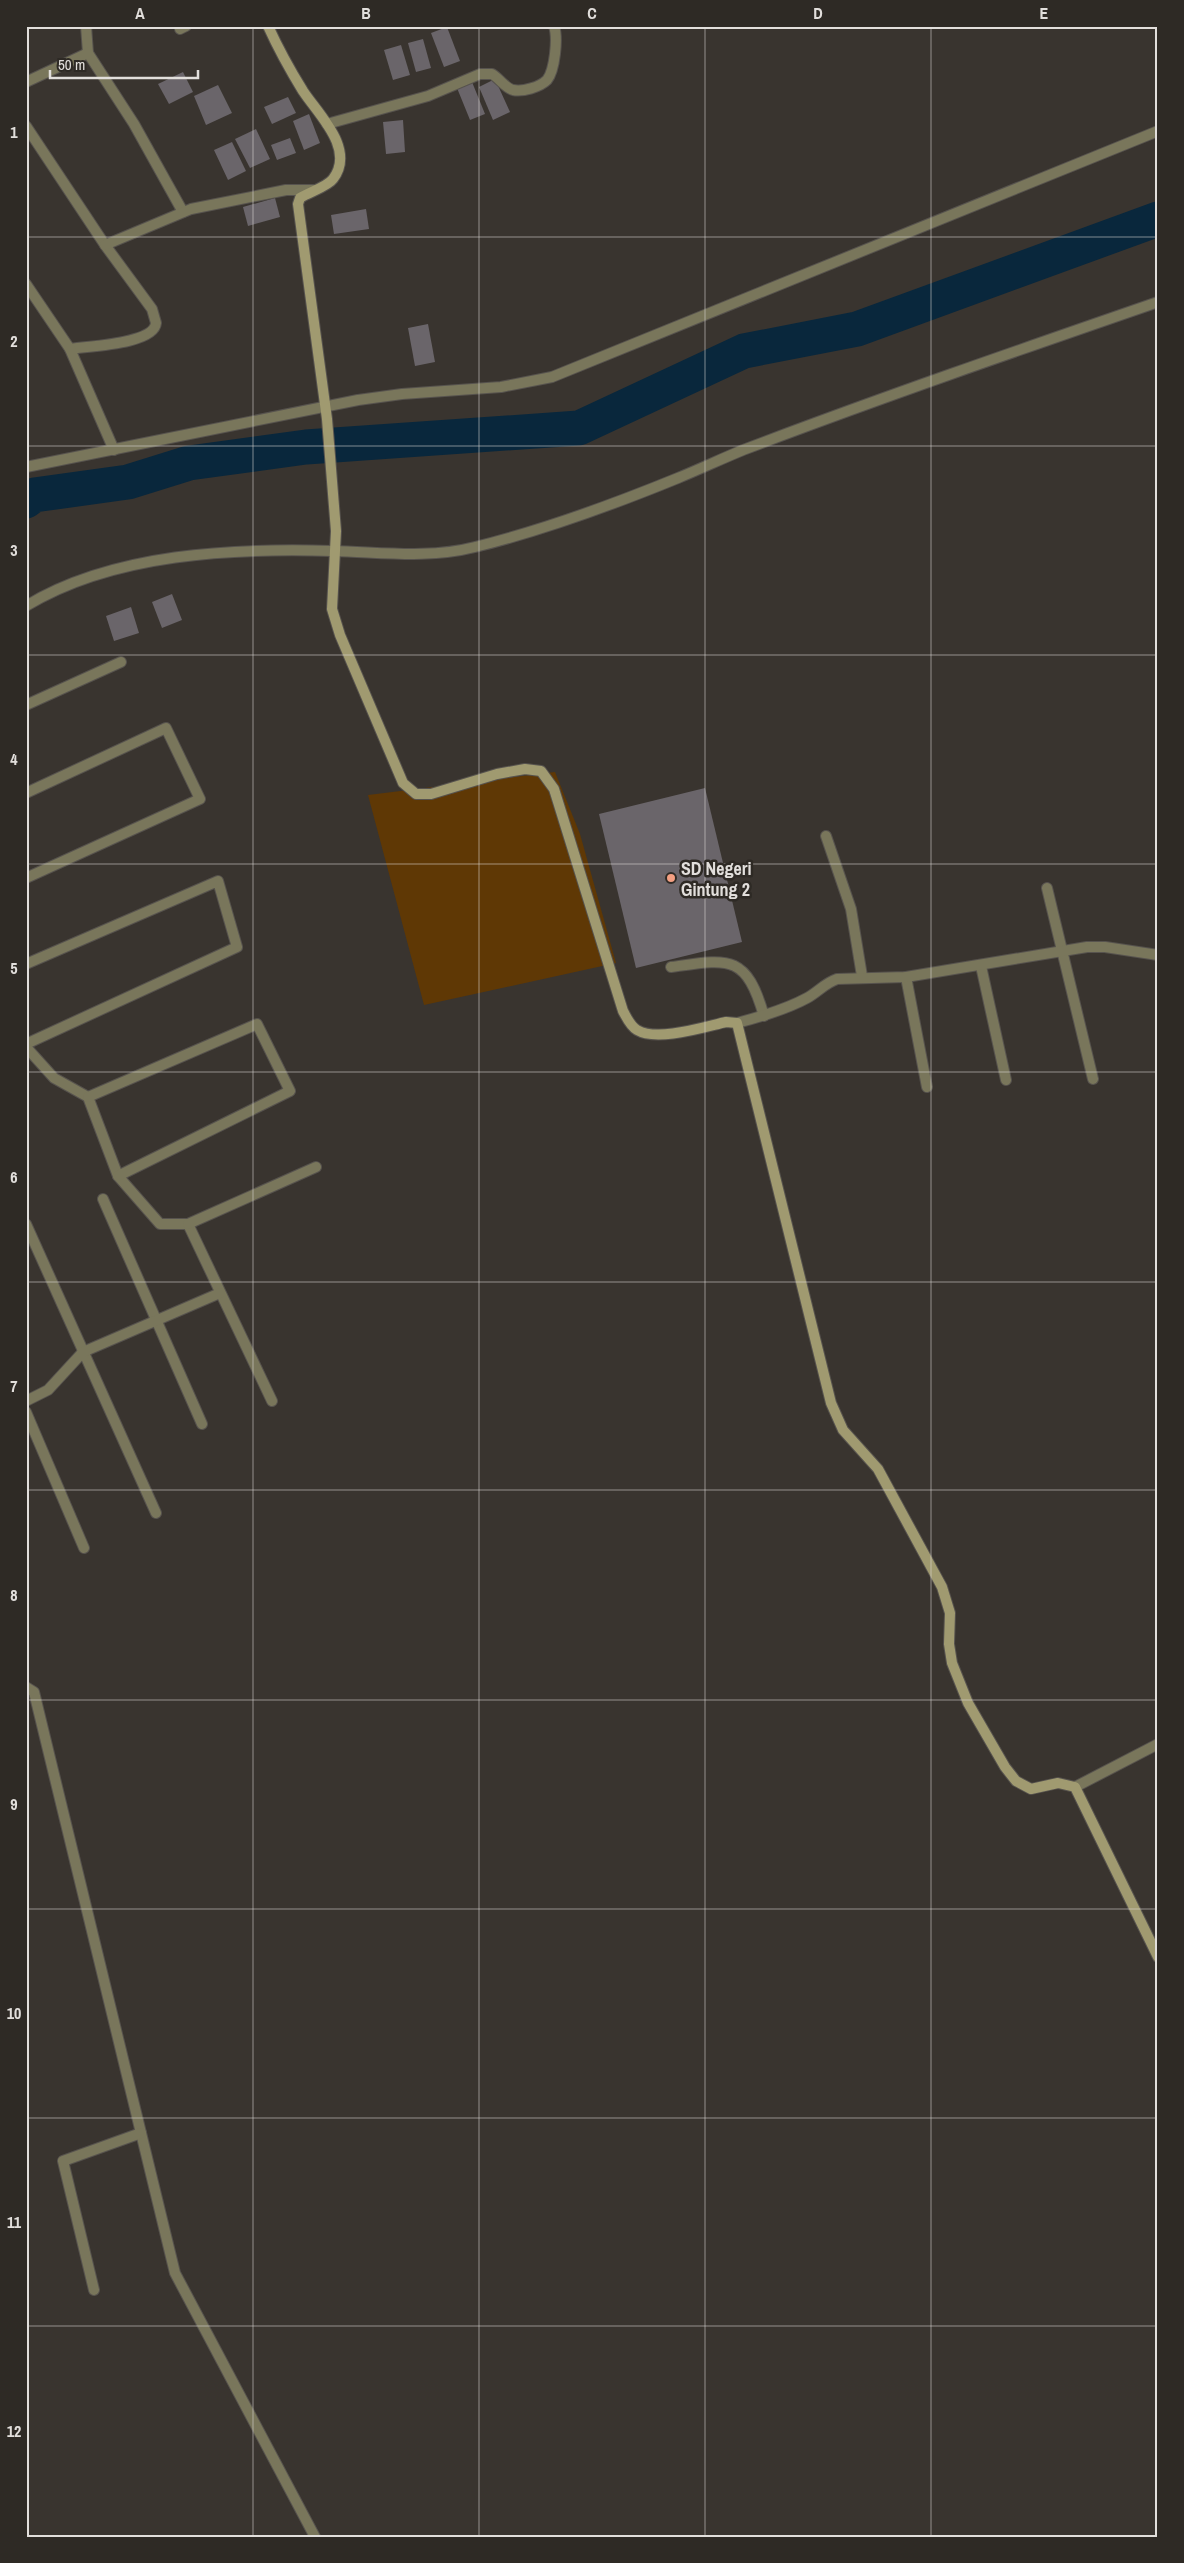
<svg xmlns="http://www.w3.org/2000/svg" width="1184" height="2563" font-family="'Archivo Narrow',sans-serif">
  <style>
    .green { fill: #5f3805 }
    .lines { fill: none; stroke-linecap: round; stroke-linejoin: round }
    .river { stroke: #09273c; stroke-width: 35 }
    .building { fill: #6a656a }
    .lane-casing { stroke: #57534e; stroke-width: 12 }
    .street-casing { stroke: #57534e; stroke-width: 12 }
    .secondary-casing { stroke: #57534e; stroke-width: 12 }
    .lane { stroke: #79765b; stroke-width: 10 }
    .street { stroke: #79765b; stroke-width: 10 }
    .secondary { stroke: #a09a70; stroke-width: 10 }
    .grid { fill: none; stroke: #e2dfdc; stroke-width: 1; stroke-opacity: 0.55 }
    .poi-dot { fill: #f39f82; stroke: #2e2a25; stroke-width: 2 }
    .labels { text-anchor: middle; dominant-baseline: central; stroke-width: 5; stroke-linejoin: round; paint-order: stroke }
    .poi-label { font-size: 18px; font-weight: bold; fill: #e2dfdc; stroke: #2e2a25; text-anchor: start }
    .neatline { fill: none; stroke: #e2dfdc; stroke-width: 2 }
    .grid-label { font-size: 16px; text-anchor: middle; font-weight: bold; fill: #e2dfdc }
  </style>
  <rect width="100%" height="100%" fill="#39342f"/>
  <polygon class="green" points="555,772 580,834 616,963 424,1005 368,795"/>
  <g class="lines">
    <polyline class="river" points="26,501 34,495 128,482 189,463 306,447 579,428 744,351 857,329 1158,219"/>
  </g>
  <g class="building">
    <polygon points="447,27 460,61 444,67 431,33"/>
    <polygon points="423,39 431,68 416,72 408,43"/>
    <polygon points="401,45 410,75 393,80 384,50"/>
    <polygon points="183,72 193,92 169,104 158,84"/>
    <polygon points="495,79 510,112 493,120 479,87"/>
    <polygon points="472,82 485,114 470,120 457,88"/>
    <polygon points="218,85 232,113 206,125 194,96"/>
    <polygon points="288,97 296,113 272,124 264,107"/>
    <polygon points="309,114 320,143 304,150 293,121"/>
    <polygon points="403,120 405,152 386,154 383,122"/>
    <polygon points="256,129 270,159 250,168 235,139"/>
    <polygon points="290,138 296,153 277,160 271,145"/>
    <polygon points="232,142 246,171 228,180 214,150"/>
    <polygon points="275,198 280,217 248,226 243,207"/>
    <polygon points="366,209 369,229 334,234 331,215"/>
    <polygon points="428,324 435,362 415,366 408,328"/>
    <polygon points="172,594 182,620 162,628 152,602"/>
    <polygon points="131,607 139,633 114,641 106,616"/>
    <polygon points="705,788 742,942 636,968 599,814"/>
  </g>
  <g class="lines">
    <g class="lane-casing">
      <path id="lane" d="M671,967C728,959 746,953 764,1016"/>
    </g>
    <g class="street-casing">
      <g id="street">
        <polyline points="86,26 88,53"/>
        <polyline points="180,29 186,26"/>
        <polyline points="26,82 88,53 134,124 183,212"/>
        <path d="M327,124L428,96L480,74H492C499,78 505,88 513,90C523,92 540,87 547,80C555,70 558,38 554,26"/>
        <path d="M26,126L105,245L152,309L156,323C154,344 89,346 70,349"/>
        <polyline points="105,245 191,209 286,190 314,190"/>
        <polyline points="26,284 70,349 114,450"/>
        <polyline points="26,467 358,400 402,394 501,387 552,377 1158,131"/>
        <path d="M26,606C113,553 234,548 333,551C381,552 428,559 475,547C544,530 612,505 678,478C700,469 721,459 743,450C880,398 1019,350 1158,302"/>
        <polyline points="26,705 121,662"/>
        <polyline points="26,793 166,728 200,799 26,878"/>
        <polyline points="826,836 851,909 862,976"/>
        <polyline points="1047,888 1093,1079"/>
        <polyline points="26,964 218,881 237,947 26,1044"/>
        <polyline points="981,966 1006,1080"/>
        <polyline points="906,977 927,1087"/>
        <path d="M737,1023C760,1017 785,1010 807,998C818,992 825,983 837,979L906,977L1087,947H1105L1158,955"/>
        <polyline points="26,1047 54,1078 88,1097 118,1176 160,1224 188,1224 272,1401"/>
        <polyline points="88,1097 257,1024 290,1091 118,1176"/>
        <polyline points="103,1199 202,1424"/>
        <polyline points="26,1224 156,1513"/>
        <polyline points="188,1224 316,1167"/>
        <polyline points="26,1401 48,1390 83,1352 220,1293"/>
        <polyline points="26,1412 84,1548"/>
        <polyline points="26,1687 34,1692 175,2273 315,2537"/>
        <polyline points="1075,1787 1158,1744"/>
        <polyline points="94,2290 63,2161 141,2133"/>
      </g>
    </g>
    <g class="secondary-casing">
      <path id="secondary" d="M268,26C278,48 290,70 303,91C318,114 356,149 333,179C327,187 309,192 300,198L298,204L327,419L336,531L332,609L340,635L403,783L416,794H431L497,774L525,769L541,771L554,789L623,1011C627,1018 630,1026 637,1030C657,1042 704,1027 726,1022L737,1023L831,1403L843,1430L878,1469L942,1587L950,1613L949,1644L952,1663L968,1703L1005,1767L1016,1781L1031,1789L1058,1783L1075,1787L1158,1957"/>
    </g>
    <use href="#lane" class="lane"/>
    <use href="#street" class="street"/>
    <use href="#secondary" class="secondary"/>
  </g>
  <path class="grid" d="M253,26V2537M479,26V2537M705,26V2537M931,26V2537M26,237H1158M26,446H1158M26,655H1158M26,864H1158M26,1072H1158M26,1282H1158M26,1490H1158M26,1700H1158M26,1909H1158M26,2118H1158M26,2326H1158"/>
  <circle class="poi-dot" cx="671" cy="878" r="5"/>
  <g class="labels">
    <g class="poi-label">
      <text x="681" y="868">SD Negeri<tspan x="681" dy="21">Gintung 2</tspan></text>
    </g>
  </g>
  <rect width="1184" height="2563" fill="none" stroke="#2e2a25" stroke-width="55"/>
  <path d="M50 70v8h148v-8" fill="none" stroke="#e2dfdc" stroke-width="2.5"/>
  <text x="58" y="70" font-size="15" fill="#e2dfdc" stroke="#2e2a25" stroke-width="4" paint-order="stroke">50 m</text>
  <rect x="28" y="28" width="1128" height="2508" class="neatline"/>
  <g class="grid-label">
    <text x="140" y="19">A</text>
    <text x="366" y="19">B</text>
    <text x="592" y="19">C</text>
    <text x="818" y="19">D</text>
    <text x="1044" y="19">E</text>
    <text x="14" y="138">1</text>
    <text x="14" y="347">2</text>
    <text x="14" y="556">3</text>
    <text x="14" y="765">4</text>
    <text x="14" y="974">5</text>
    <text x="14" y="1183">6</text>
    <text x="14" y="1392">7</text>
    <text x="14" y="1601">8</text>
    <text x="14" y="1810">9</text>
    <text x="14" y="2019">10</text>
    <text x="14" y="2228">11</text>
    <text x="14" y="2437">12</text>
  </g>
</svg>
